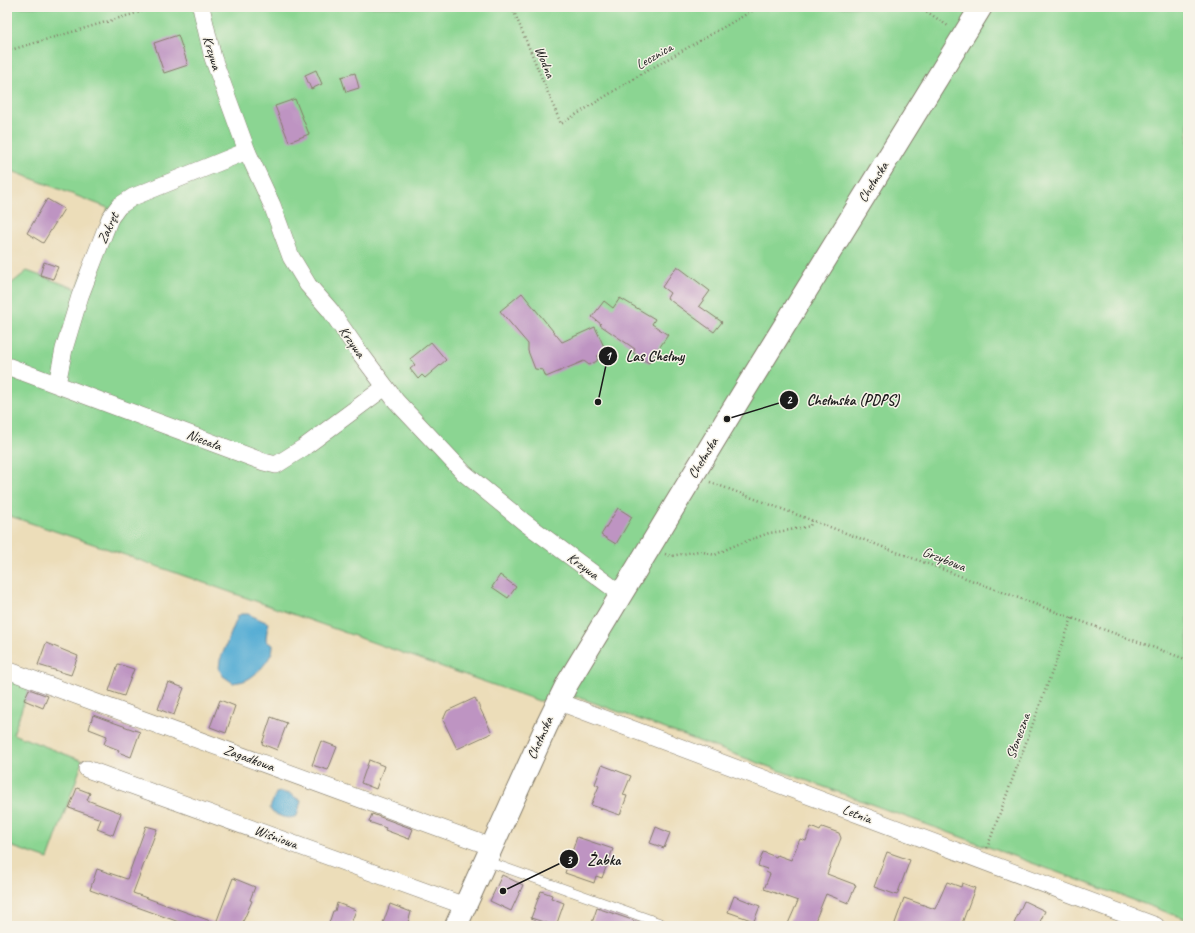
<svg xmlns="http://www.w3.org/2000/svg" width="1195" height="933" font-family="Caveat,sans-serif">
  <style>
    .green { fill: #8bd592; stroke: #547857 }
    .water { fill: #57add4; stroke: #3a6478 }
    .building { fill: #be94c2 }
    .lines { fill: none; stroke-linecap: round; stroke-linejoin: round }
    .service-casing { stroke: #847c6a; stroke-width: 10 }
    .minor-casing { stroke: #847c6a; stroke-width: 18 }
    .tertiary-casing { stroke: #847c6a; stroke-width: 24 }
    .path { stroke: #847c6a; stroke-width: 2.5; stroke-dasharray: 1 3; stroke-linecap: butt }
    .service { stroke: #fff; stroke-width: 9 }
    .minor { stroke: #fff; stroke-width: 17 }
    .tertiary { stroke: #fff; stroke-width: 22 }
    .labels { text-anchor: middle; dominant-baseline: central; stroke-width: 3; stroke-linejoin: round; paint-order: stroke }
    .street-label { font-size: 14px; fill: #1c1c1c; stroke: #f7f3e8 }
    .leader { fill: none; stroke: #1c1c1c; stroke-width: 1.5 }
    .callout-dot { fill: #1c1c1c; stroke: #f7f3e8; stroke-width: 1.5 }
    .mark-label { font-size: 12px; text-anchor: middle; font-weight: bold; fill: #fff }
    .callout-label { font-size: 15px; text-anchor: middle; font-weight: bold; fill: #1c1c1c; stroke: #f7f3e8; stroke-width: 3; stroke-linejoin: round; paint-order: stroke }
  </style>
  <rect width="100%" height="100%" fill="#f7f3e8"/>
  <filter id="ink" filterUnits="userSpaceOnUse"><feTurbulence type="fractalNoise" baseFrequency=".025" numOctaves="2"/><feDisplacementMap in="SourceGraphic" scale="8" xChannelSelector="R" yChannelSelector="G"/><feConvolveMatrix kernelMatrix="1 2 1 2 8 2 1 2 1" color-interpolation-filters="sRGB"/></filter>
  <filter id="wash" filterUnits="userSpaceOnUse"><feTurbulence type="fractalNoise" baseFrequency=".012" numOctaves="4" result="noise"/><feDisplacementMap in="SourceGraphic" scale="16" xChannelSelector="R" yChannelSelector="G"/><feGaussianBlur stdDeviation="0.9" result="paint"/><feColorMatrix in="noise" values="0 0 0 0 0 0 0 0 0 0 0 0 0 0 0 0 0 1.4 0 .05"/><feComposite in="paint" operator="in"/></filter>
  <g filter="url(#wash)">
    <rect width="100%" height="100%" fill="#ecddb9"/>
    <g class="green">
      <polygon points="7,7 1188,7 1188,920 578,697 539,701 108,549 7,515 7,287 27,271 77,289 108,208 7,169"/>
      <polygon points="7,675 31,683 13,734 83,761 48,859 7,845"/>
    </g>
    <g class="water">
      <path d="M241,614H248L268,623L266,639L267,642L273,645C274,657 256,676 246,680C242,682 237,682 233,683L223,676L219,669L220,660L238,616Z"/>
      <path d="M281,792L290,794L301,801L297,816C288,820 281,817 272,812L270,808L276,793Z"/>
    </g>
    <g id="blocks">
      <g class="building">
        <polygon points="178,35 188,65 164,73 154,43"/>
        <polygon points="316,70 322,84 311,89 305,75"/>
        <polygon points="355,73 359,88 346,92 341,77"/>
        <polygon points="295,99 309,134 289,142 275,106"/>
        <polygon points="47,199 64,209 43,243 27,233"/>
        <polygon points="44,262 58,267 53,279 40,275"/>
        <polygon points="677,266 710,291 699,306 722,322 714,332 667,298 670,293 662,287"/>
        <polygon points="522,293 562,342 595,327 606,351 598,355 597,361 589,365 584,361 546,377 543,370 535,369 528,351 528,344 500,311"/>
        <polygon points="620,298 655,319 652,324 668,335 649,363 633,353 635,349 600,325 601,324 592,317 604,301 613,308"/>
        <polygon points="431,342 446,360 425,378 422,375 418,379 410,369 415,365 410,359"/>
        <polygon points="618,508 632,517 616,544 601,535"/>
        <polygon points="500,575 516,587 508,598 492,587"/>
        <polygon points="46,643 78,656 71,675 38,665"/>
        <polygon points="118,664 134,669 124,696 109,691"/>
        <polygon points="168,682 184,688 174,715 158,709"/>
        <polygon points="29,689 48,696 43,708 24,700"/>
        <polygon points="475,698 492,733 457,749 443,720 447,711"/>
        <polygon points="220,700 235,706 226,733 210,727"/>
        <polygon points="93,715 140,732 131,757 118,752 119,750 104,744 107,736 89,729"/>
        <polygon points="271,717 287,723 277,750 262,744"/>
        <polygon points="321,741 337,747 328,770 312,765"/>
        <polygon points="369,760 384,766 376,789 361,783"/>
        <polygon points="602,765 631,776 623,795 627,796 620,815 591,805 599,786 595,784"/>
        <polygon points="77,788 90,793 87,800 121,813 113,835 97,829 101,819 69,808"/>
        <polygon points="372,814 413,829 409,839 385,830 386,828 369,822"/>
        <polygon points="146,826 157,829 133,893 216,923 233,878 255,887 250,900 252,901 241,926 190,926 90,890 97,869 127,879"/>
        <polygon points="656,827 670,833 664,848 650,843"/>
        <polygon points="811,827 820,831 822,827 839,833 841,838 827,874 856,885 848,903 826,894 813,926 787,926 798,901 764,889 770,874 766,872 767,869 758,866 763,852 776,857 777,855 791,860 800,839 806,841"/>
        <polygon points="577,837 613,849 602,878 596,876 594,883 565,873"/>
        <polygon points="887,852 910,860 897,895 874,887"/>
        <polygon points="502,875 523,885 511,911 490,901"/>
        <polygon points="947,882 961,887 962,883 975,888 961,926 894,926 904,898 935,909"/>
        <polygon points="541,891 552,895 551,898 564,903 556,926 531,918"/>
        <polygon points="734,896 760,906 754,921 728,912"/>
        <polygon points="1024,901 1045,911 1038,926 1013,926"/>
        <polygon points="337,903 356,910 350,926 328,926 333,911 335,911"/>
        <polygon points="390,904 411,912 407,926 382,926"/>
        <polygon points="597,908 644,924 644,926 591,926"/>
      </g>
    </g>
  </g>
  <g filter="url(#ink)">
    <use href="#blocks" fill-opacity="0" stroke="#847c6a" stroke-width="1"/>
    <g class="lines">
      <g class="service-casing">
        <polyline id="service" points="486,861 660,923 665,926"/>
      </g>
      <g class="minor-casing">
        <g id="minor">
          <polyline points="201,7 213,58 247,151 272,205 291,257 308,285 330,310 357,349 396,401 464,473 524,522 621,594"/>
          <polyline points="7,366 264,462 276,465 303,448 385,387"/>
          <polyline points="57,384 64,349 80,296 110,218 119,206 133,197 247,151"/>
          <polyline points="7,670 492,847"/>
          <polyline points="557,701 1156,926"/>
          <polyline points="87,769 465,906"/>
        </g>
      </g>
      <g class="tertiary-casing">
        <polyline id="tertiary" points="456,926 546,727 567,684 727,419 981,7"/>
      </g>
      <g class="path">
        <polyline points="512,7 561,124 643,73 759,7"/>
        <polyline points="920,7 948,26"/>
        <polyline points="7,51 157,7"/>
        <polyline points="710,482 1072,618 1188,660"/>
        <polyline points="665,554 671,556 699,551 715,555 731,547 769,533 790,530 810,526 812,520"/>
        <polyline points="987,848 1072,618"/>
      </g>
      <use href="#service" class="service"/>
      <use href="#minor" class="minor"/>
      <use href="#tertiary" class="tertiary"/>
    </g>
  </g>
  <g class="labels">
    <g class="street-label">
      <text transform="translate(212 53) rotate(73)">Krzywa</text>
      <text transform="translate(654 56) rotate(-30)">Lecznica</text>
      <text transform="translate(545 62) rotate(68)">Wodna</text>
      <text transform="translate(873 182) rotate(-58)">Chełmska</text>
      <text transform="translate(108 228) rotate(-65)">Zakręt</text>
      <text transform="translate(352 342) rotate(55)">Krzywa</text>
      <text transform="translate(204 440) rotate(21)">Niecała</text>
      <text transform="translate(703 458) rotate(-59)">Chełmska</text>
      <text transform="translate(944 559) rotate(21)">Grzybowa</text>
      <text transform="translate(583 566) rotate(36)">Krzywa</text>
      <text transform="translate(1018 736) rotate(-70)">Słoneczna</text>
      <text transform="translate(540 738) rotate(-66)">Chełmska</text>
      <text transform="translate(249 758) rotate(20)">Zagadkowa</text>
      <text transform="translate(857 814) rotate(21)">Letnia</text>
      <text transform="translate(276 837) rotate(20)">Wiśniowa</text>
    </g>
  </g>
  <path class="leader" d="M598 402L608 356M727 419L789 400M503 891L569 859"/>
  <g class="callout-dot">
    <circle cx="598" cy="402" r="4"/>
    <circle cx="727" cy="419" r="4"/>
    <circle cx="503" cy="891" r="4"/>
    <circle cx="608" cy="356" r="10"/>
    <circle cx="789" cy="400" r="10"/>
    <circle cx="569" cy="859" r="10"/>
  </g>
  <g class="mark-label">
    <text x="608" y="360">1</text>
    <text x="789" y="404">2</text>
    <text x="569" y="864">3</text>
  </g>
  <g class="callout-label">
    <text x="655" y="361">Las Chełmy</text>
    <text x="853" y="405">Chełmska (PDPS)</text>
    <text x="604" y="865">Żabka</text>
  </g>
  <rect width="1195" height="933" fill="none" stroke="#f7f3e8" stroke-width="24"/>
</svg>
